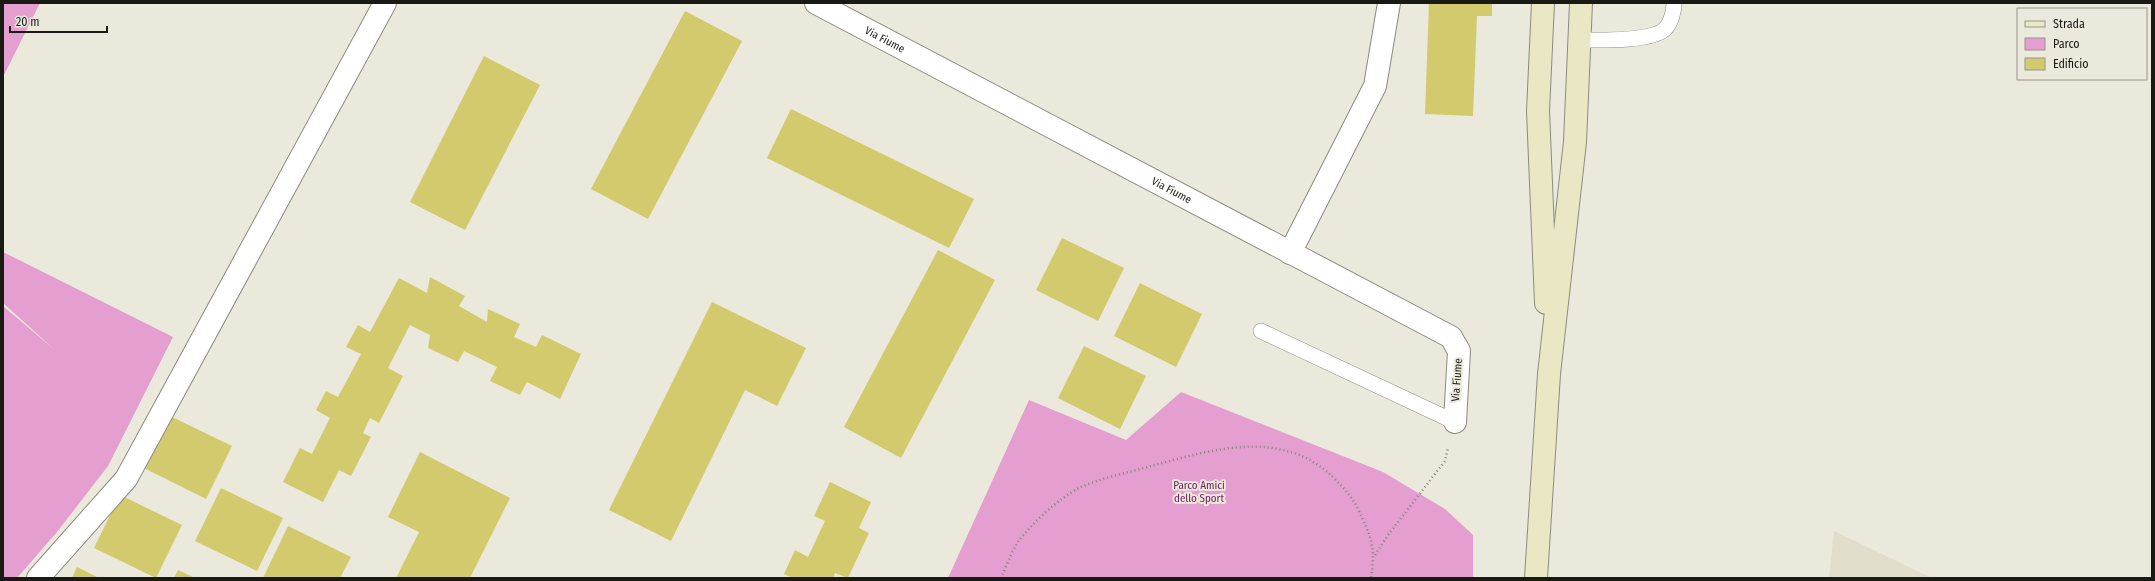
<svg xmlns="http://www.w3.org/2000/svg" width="2155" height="581" font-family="'Fira Sans Condensed',sans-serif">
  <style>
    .built { fill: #e0deca }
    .green { fill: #e49ed0 }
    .building { fill: #d2ca6d }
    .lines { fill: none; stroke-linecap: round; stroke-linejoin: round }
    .lane-casing { stroke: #8c8b80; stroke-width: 16 }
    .street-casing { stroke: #8c8b80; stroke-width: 24 }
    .secondary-casing { stroke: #8c8b80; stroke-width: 24 }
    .path { stroke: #84837a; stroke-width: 2.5; stroke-dasharray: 1 3; stroke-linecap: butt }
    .lane { stroke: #fff; stroke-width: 15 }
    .street { stroke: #fff; stroke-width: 22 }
    .secondary { stroke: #eae7c5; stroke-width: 22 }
    .labels { text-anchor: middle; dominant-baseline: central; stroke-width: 4; stroke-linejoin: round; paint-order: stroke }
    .street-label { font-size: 11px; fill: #1a1a15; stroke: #eae9dc }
    .park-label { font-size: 11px; fill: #731b61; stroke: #eae9dc }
  </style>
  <rect width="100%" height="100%" fill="#eae9dc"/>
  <polygon class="built" points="1834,531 1932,578 1829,578"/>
  <g class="green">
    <polygon points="3,3 40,3 3,77"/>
    <polygon points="3,252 173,337 108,466 57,532 17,578 3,578 3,306 55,350 3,303"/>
    <polygon points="1181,392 1383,472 1445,509 1473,535 1473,578 948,578 1029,400 1126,440"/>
  </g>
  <g class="building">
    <polygon points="1429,3 1492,3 1492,16 1477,16 1473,116 1425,114"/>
    <polygon points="685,11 742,41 648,219 591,189"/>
    <polygon points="484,56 540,85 465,230 410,202"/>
    <polygon points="791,109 974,199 949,248 767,158"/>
    <polygon points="1062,238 1124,268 1098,321 1036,290"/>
    <polygon points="938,250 995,280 901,458 844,427"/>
    <polygon points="430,277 465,296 459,306 487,322 488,309 520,324 514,337 536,347 542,335 581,354 560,399 527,382 520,395 490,381 497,367 464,351 458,362 428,348 430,335 410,325 388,368 403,376 379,423 370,418 363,433 371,437 351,476 339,470 323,502 283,482 300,448 312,454 330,418 316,410 326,391 338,397 361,354 346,347 358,325 370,332 399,278 427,293"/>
    <polygon points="1140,283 1202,314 1176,367 1114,336"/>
    <polygon points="712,302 806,348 777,406 745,390 671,541 609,510"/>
    <polygon points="1084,346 1146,376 1120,429 1058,398"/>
    <polygon points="170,416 232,446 206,499 144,468"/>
    <polygon points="420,452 510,498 470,578 396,578 419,532 388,517"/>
    <polygon points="830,482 871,502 859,528 869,533 848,578 835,573 833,578 793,578 784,574 795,550 808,557 825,521 814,516"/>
    <polygon points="221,488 283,518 257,571 195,541"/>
    <polygon points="120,495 182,525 156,578 94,548"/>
    <polygon points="288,526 351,557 340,578 263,578"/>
    <polygon points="77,567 99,578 72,578"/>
    <polygon points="178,570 195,578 174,578"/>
  </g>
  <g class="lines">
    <g class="lane-casing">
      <g id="lane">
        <path d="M1579,40C1598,40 1651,42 1665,29C1671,23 1674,11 1674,3"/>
        <polyline points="1261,331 1455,422"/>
      </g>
    </g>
    <g class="street-casing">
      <g id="street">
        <path id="s1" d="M816,3L1451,337L1459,351L1455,422"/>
        <polyline points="1290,253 1375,86 1389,3"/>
        <polyline points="38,578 126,479 385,3"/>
      </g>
    </g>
    <g class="secondary-casing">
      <g id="secondary">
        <polyline points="1543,3 1538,111 1546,303"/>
        <polyline points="1536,578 1549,374 1575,142 1581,3"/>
      </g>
    </g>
    <g class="path">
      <polyline points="1375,555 1388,535 1445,461 1448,448"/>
      <path d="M1001,578C1006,567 1011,553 1018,542C1031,524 1058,499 1079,488C1097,479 1131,472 1151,466C1214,449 1284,427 1336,480C1345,490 1352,497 1358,509C1371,536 1376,548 1371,578"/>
    </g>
    <use href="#lane" class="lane"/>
    <use href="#street" class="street"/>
    <use href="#secondary" class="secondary"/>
  </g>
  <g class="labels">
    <g class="street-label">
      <text stroke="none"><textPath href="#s1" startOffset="78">Via Fiume</textPath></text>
      <text stroke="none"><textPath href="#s1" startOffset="402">Via Fiume</textPath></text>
      <text transform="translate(1457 380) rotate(-86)">Via Fiume</text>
    </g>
    <g class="park-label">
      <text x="1199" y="485">Parco Amici<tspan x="1199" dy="13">dello Sport</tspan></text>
    </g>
  </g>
  <rect width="2155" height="581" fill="none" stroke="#1a1a15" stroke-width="8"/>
  <rect x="2017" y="8" width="130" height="72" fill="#eae9dc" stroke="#97968c"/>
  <rect x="2025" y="21" width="20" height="6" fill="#eae7c5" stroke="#97968c"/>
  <text x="2053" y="28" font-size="12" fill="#1a1a15">Strada</text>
  <rect x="2025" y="38" width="20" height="12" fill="#e49ed0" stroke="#97968c"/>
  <text x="2053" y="48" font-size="12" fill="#1a1a15">Parco</text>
  <rect x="2025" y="58" width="20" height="12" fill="#d2ca6d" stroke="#97968c"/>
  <text x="2053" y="68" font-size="12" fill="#1a1a15">Edificio</text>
  <path d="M10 26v6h97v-6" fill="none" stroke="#1a1a15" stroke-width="2"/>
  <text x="16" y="26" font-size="12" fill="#1a1a15" stroke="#eae9dc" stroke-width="3" paint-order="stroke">20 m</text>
</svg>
